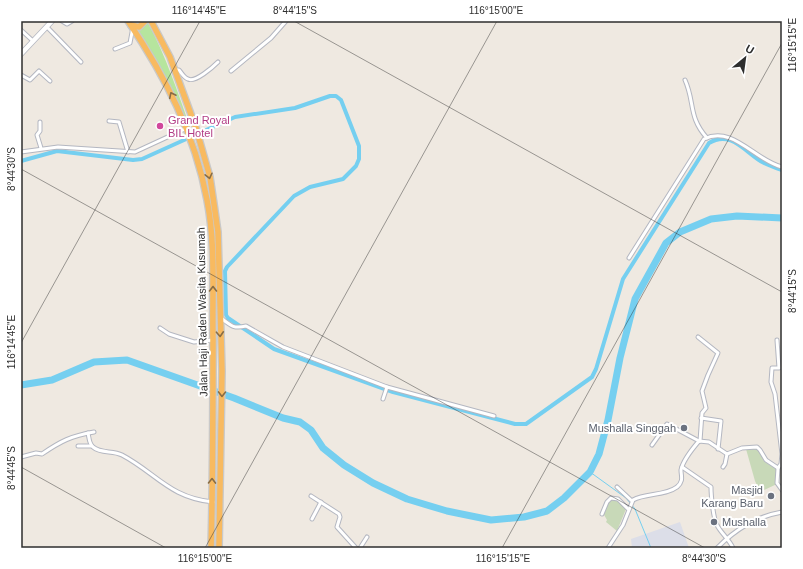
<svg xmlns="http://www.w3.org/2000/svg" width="803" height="569" font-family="Arial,sans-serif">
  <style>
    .airport { fill: #dcdee8 }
    .green { fill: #b6e59e }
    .cemetery { fill: #c8d9b8 }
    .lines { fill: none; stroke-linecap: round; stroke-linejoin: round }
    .stream { stroke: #75cff0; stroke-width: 1 }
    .canal { stroke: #75cff0; stroke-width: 4 }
    .river { stroke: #75cff0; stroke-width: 7 }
    .minor-casing { stroke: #b4b7c1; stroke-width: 5 }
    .secondary-casing { stroke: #b4b7c1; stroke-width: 6 }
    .trunk-casing { stroke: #c9c9c9; stroke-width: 8 }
    .minor { stroke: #fff; stroke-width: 3 }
    .secondary { stroke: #fff; stroke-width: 4.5 }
    .trunk { stroke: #f8ba60; stroke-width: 5.5 }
    .oneway { stroke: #896d44 }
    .ticks { fill: none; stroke: #2e2e2e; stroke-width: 1; stroke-opacity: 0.45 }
    .hotel-dot { fill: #d1479c; stroke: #fff; stroke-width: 1.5 }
    .worship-dot { fill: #6b7280; stroke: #fff; stroke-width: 1.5 }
    .labels { text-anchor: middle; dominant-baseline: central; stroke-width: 4; stroke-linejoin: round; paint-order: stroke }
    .hotel-label { font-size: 11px; fill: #b23c85; stroke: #fff; text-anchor: start }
    .street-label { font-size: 11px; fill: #2e2e2e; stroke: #fff }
    .worship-label { font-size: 11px; fill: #5b616d; stroke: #fff; text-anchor: end }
    .neatline { fill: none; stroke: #2e2e2e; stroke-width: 1.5 }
    .ticks-label { font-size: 10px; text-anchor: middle; fill: #2e2e2e }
  </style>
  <rect width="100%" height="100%" fill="#efe9e1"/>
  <polygon class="airport" points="680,522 689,548 632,548 631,539"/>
  <path class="green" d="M147,21C166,56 178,93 191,130L189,131L135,29H142Z"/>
  <g class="cemetery">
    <polygon points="751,448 759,449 764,461 776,469 777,484 760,492 755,481 746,449"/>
    <polygon points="615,498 626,509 617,531 606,522 607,520 603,513 607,504"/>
  </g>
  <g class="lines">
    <polyline class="stream" points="590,472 626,498 635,509 651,548"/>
    <path class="canal" d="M21,161L57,151L133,160L142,159L235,117L295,108L330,96H336L341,100L359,146V159L356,166L343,179L310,187L294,196L227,267L225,271L226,315L228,318L274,349L393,392L515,424H526L592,377L596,369L623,279L709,143C732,129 746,154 764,163C770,166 776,168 782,170"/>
    <polyline class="river" points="21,385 52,380 94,362 127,360 234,398 283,418 300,422 311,430 323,448 344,465 373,483 407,499 447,511 491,520 524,517 547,511 564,498 590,472 599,454 608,420 620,358 635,299 666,243 680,232 711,219 737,216 782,218"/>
    <g class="minor-casing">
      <g id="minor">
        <polyline points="62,21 67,24 72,21"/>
        <polyline points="47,27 81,62"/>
        <polyline points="21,30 33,41"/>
        <polyline points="115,49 130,43 133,27"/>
        <path d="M175,70H179C181,72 184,78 188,79C195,83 213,67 218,62"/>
        <polyline points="231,71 271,38 286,21"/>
        <polyline points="21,75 30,80 39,71 50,81"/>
        <path d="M685,80C695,102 688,117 707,138"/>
        <polyline points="109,121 119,122 128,152"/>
        <polyline points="40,122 40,131 37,135 41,148"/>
        <polyline points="21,152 58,147 135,152 187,128"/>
        <path d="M629,258L704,139C733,125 754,160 782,167"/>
        <path d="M221,318C231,326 234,329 246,326L283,347L387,387L494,416"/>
        <polyline points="160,328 169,334 194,342 213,340"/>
        <polyline points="698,337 718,353 708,375 702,391 706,408 702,413 700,441"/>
        <polyline points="777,340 779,368 772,368 771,382 775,394 782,454 781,464 778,468 777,483 782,490"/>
        <polyline points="383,399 387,387"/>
        <polyline points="701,418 721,421 718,449"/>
        <path d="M88,433C89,437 89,444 93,447C101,454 113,450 122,455C156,473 170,498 213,502"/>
        <polyline points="652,445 667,424 699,441"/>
        <polyline points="78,446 92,446"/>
        <path d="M21,457L36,453L42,454C61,441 71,436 94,432"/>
        <path d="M682,467L711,487C711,494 713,518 717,525C720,532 729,539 733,548"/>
        <polyline points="723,467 725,464 727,454"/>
        <polyline points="617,487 632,501"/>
        <polyline points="311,496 339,514 340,517 337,527 356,548"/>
        <polyline points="602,514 607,502 611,498 618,499 628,509"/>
        <polyline points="312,519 321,502"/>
        <polyline points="360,548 367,537"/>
        <path d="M608,548L623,525L633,500C646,493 665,496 677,487C684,481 681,476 681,470C683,460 693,448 699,441L709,442L727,454L742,448L757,447L760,450L766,460L778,468"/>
        <path d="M717,548C736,529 755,517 782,512"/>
      </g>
    </g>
    <g class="secondary-casing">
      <polyline id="secondary" points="21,54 52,21"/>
    </g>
    <g class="trunk-casing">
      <g id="trunk">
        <path d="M128,21C165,76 195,134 207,200C216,246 212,293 213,339C213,409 213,478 211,548"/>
        <polyline points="151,21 170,57 196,128 210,177 214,204 218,232 222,371 219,548"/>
        <polyline points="131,25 139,27 145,21"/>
      </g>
    </g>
    <use href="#minor" class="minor"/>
    <use href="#secondary" class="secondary"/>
    <use href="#trunk" class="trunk"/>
  </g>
  <defs><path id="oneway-chevron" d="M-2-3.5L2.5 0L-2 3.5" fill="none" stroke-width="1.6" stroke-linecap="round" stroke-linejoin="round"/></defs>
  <g class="oneway">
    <use href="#oneway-chevron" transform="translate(172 95) rotate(-116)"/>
    <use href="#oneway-chevron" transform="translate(209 176) rotate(77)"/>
    <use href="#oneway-chevron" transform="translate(213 289) rotate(-90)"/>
    <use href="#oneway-chevron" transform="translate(220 334) rotate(87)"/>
    <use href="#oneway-chevron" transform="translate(222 394) rotate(91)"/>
    <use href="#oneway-chevron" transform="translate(212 481) rotate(-89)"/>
  </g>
  <path class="ticks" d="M294,21L782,292M21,169L705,548M21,343L200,21M21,467L166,548M205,548L497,21M502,548L782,43"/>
  <circle class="hotel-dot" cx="160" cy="126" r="4"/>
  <g class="worship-dot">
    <circle cx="684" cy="428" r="4"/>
    <circle cx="771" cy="496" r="4"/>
    <circle cx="714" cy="522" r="4"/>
  </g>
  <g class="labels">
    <g class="hotel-label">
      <text x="168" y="120">Grand Royal<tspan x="168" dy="13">BIL Hotel</tspan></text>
    </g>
    <g class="street-label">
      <text transform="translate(202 312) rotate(-91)">Jalan Haji Raden Wasita Kusumah</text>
    </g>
    <g class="worship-label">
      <text x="676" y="428">Mushalla Singgah</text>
      <text x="763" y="490">Masjid<tspan x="763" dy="13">Karang Baru</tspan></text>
      <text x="722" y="522" text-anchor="start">Mushalla</text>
    </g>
  </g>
  <rect width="803" height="569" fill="none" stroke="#ffffff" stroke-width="44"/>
  <g transform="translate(745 58) rotate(29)" stroke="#ffffff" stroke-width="3" paint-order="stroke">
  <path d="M0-3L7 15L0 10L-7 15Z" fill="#2e2e2e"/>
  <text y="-6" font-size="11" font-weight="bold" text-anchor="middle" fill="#2e2e2e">U</text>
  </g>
  <rect x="22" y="22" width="759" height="525" class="neatline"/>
  <g class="ticks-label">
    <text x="199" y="14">116°14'45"E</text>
    <text x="295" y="14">8°44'15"S</text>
    <text x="496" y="14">116°15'00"E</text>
    <text transform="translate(792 45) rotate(-90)" y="4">116°15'15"E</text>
    <text transform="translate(11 169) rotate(-90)" y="4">8°44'30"S</text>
    <text transform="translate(792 291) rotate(-90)" y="4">8°44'15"S</text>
    <text transform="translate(11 342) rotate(-90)" y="4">116°14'45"E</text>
    <text transform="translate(11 468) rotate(-90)" y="4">8°44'45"S</text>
    <text x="205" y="562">116°15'00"E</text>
    <text x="503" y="562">116°15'15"E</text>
    <text x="704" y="562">8°44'30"S</text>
  </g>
</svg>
